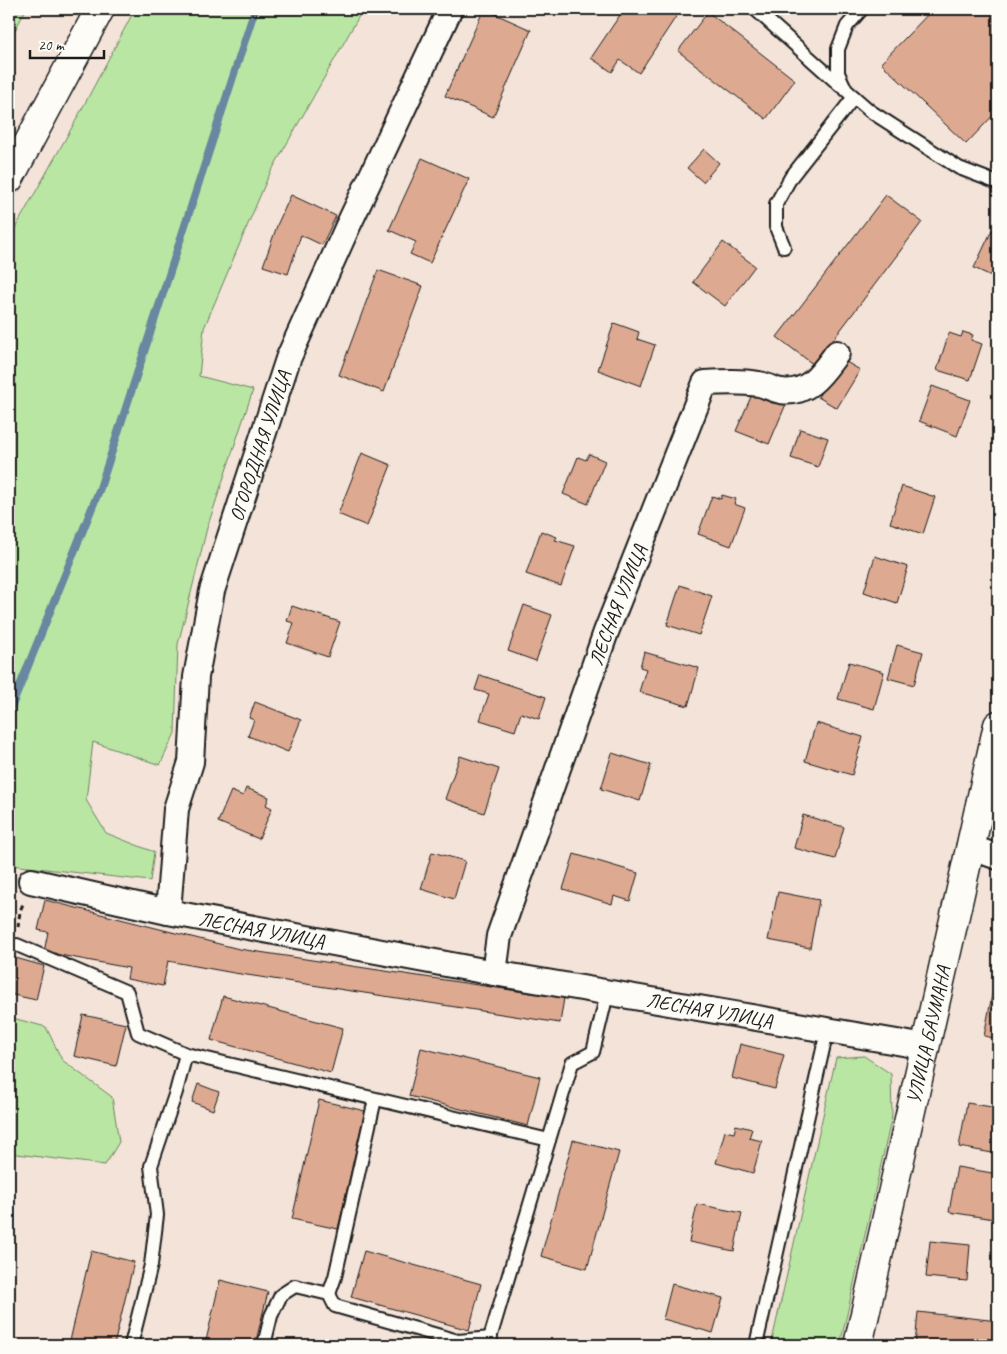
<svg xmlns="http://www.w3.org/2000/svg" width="1007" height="1354" font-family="Caveat,sans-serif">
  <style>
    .green { fill: #bae6a4; stroke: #6b8160 }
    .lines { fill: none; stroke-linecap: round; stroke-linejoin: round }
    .stream { stroke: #6787a0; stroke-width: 8 }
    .building { fill: #dda991; stroke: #1c1c1c }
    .lane-casing { stroke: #1c1c1c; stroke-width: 16 }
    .street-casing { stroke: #1c1c1c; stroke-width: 28 }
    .secondary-casing { stroke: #1c1c1c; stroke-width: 31 }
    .primary-casing { stroke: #1c1c1c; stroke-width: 31 }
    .path { stroke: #1c1c1c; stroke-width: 3; stroke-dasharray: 5 4; stroke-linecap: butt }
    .lane { stroke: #fdfcf7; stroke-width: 12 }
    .street { stroke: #fdfcf7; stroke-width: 24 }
    .secondary { stroke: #fdfcf7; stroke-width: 28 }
    .primary { stroke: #fdfcf7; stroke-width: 28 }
    .labels { text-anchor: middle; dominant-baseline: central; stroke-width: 4.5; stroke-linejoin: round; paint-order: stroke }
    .street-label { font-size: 20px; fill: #1c1c1c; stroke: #fdfcf7 }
  </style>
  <rect width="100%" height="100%" fill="#f3e3d8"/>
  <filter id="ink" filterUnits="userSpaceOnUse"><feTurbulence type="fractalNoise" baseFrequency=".02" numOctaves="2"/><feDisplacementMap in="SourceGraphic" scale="10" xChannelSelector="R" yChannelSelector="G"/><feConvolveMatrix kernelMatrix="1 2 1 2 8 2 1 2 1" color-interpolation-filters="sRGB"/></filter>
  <g filter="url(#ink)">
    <g class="green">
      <polygon points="9,9 26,9 9,42"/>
      <polygon points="135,9 363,9 268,177 204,328 199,376 253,390 207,528 185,617 178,644 175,733 160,765 93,742 86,800 106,833 154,852 150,881 11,865 9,876 9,239 75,122"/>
      <polygon points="9,1017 46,1027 62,1060 112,1097 119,1142 105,1165 9,1153"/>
      <polygon points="864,1056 891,1074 892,1116 840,1345 771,1345 836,1058"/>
    </g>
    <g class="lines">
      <polyline class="stream" points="9,713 100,488 255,9"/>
    </g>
    <g class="building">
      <polygon points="484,9 531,30 493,117 445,96"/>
      <polygon points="624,9 681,9 639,73 620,60 612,72 591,58"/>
      <polygon points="933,9 998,9 998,110 966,144 881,63"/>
      <polygon points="708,12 795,80 766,119 678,51"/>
      <polygon points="704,149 719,163 703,182 687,168"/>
      <polygon points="422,158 469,179 430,263 410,254 416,242 389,230"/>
      <polygon points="291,195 336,216 322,245 301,235 288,274 263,266 278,223"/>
      <polygon points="886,195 922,222 814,365 777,337"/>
      <polygon points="992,230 998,233 998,279 974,268"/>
      <polygon points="723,242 755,266 725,306 693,282"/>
      <polygon points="378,270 423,286 384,392 339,375"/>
      <polygon points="614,323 639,332 637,339 655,345 641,386 598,370"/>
      <polygon points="963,332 973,335 971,340 982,344 970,380 937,370 949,333 961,337"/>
      <polygon points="841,359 860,370 837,408 818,397"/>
      <polygon points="932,386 970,400 957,436 919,421"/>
      <polygon points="754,390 786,404 769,444 736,431"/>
      <polygon points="800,429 828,438 818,467 791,458"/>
      <polygon points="362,453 391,465 367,526 338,514"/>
      <polygon points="589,454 605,461 588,504 563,494 578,457 586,460"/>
      <polygon points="902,486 935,497 923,534 890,523"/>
      <polygon points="722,495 736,499 734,504 745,508 731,546 698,534 712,496 721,499"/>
      <polygon points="541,531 557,537 555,540 575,546 561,586 526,574"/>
      <polygon points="875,556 908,567 897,603 864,592"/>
      <polygon points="680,585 712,596 699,635 667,625"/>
      <polygon points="524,605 552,615 536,661 508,651"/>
      <polygon points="292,606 340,622 328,657 287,643 294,623 287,621"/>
      <polygon points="897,645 923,652 914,685 888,678"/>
      <polygon points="644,652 699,668 688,706 639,692 646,669 640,667"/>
      <polygon points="849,662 884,672 874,709 838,699"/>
      <polygon points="480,675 546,697 539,719 521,713 515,731 480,720 489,694 475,690"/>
      <polygon points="255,702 301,720 288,752 248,736 254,720 249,718"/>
      <polygon points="816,723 863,737 852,775 805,761"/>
      <polygon points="612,753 651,765 640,801 601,789"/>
      <polygon points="460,756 499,769 484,813 445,799"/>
      <polygon points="246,788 269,797 266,805 272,808 259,839 218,822 231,791 243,796"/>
      <polygon points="803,815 844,827 835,859 794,848"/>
      <polygon points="432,852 465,861 454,899 421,889"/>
      <polygon points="574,854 638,873 630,901 614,896 612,904 563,889"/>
      <polygon points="778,892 819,900 810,948 768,940"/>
      <polygon points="45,900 239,949 564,998 560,1023 234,973 168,961 163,986 127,979 129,968 44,952 48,932 38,930"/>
      <polygon points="12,957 44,966 36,1000 9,994 9,970"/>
      <polygon points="993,990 998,991 998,1039 984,1036"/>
      <polygon points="223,996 343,1028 331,1073 211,1040"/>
      <polygon points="83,1015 126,1024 116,1066 74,1056"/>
      <polygon points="740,1044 784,1055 775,1089 732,1078"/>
      <polygon points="421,1048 540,1077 528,1126 409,1096"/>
      <polygon points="198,1084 219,1092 213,1110 192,1102"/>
      <polygon points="319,1100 365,1111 338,1229 292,1219"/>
      <polygon points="967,1103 998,1108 998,1154 959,1147"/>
      <polygon points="736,1125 752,1129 749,1138 762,1141 753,1173 716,1163 725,1131 734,1133"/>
      <polygon points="573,1140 619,1152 587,1269 541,1256"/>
      <polygon points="957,1167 998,1174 998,1193 994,1219 949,1212"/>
      <polygon points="697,1204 742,1213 734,1251 689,1242"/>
      <polygon points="930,1241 970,1245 967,1281 926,1277"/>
      <polygon points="91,1251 134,1262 114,1345 69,1345"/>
      <polygon points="364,1251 481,1284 469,1330 351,1297"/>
      <polygon points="220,1280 268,1292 255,1345 205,1345"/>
      <polygon points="672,1284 723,1298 713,1333 663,1319"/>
      <polygon points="918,1312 998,1321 998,1345 915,1345"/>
    </g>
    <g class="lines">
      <g class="lane-casing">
        <g id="lane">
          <polyline points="755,9 841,86"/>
          <polyline points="862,9 847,26 838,49 838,73 846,90 870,111 959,168 998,183"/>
          <polyline points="784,247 776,227 776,204 791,177 854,97"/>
          <polyline points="17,945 127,992 138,1033 186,1054"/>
          <polyline points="329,1294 335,1277 375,1099"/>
          <polyline points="131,1345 151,1265 157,1215 151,1166 176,1092 186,1054 549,1140"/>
          <polyline points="264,1345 271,1316 281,1295 295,1286 329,1294 335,1306 458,1341 491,1338"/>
          <polyline points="488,1345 572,1063 593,1052 607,994"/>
          <polyline points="756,1345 827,1031"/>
        </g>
      </g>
      <g class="street-casing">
        <g id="street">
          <polyline points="969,847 998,857"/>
          <path id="s1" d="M31,881L168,912L494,973L926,1047"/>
          <path id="s2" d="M168,912L176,809L191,762L196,677L212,591L288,359L347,228L450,9"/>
          <path id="s3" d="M494,973L499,936L606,632L705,383C723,382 741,381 759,384C766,385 773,390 781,391C809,395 822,373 837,353"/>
        </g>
      </g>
      <g class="secondary-casing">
        <g id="secondary">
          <path id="s4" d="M858,1345L998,725"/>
        </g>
      </g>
      <g class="primary-casing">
        <polyline id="primary" points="9,179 100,9"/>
      </g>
      <polyline class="path" points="18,927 20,911 23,904"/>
      <use href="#lane" class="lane"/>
      <use href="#street" class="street"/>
      <use href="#secondary" class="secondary"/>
      <use href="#primary" class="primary"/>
    </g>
  </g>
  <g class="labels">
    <g class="street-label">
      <text stroke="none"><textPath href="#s2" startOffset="478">ОГОРОДНАЯ УЛИЦА</textPath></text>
      <text stroke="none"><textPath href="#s3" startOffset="389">ЛЕСНАЯ УЛИЦА</textPath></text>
      <text stroke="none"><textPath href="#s1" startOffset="236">ЛЕСНАЯ УЛИЦА</textPath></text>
      <text stroke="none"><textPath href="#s1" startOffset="691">ЛЕСНАЯ УЛИЦА</textPath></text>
      <text stroke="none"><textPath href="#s4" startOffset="318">УЛИЦА БАУМАНА</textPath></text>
    </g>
  </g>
  <rect width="1007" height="1354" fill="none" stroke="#fdfcf7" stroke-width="30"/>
  <rect x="15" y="15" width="977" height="1324" fill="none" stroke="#1c1c1c" stroke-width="2" filter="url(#ink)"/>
  <path d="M30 50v8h74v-8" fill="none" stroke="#1c1c1c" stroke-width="2.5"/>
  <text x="38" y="50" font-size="15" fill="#1c1c1c" stroke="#fdfcf7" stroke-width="4" paint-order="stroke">20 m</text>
</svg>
